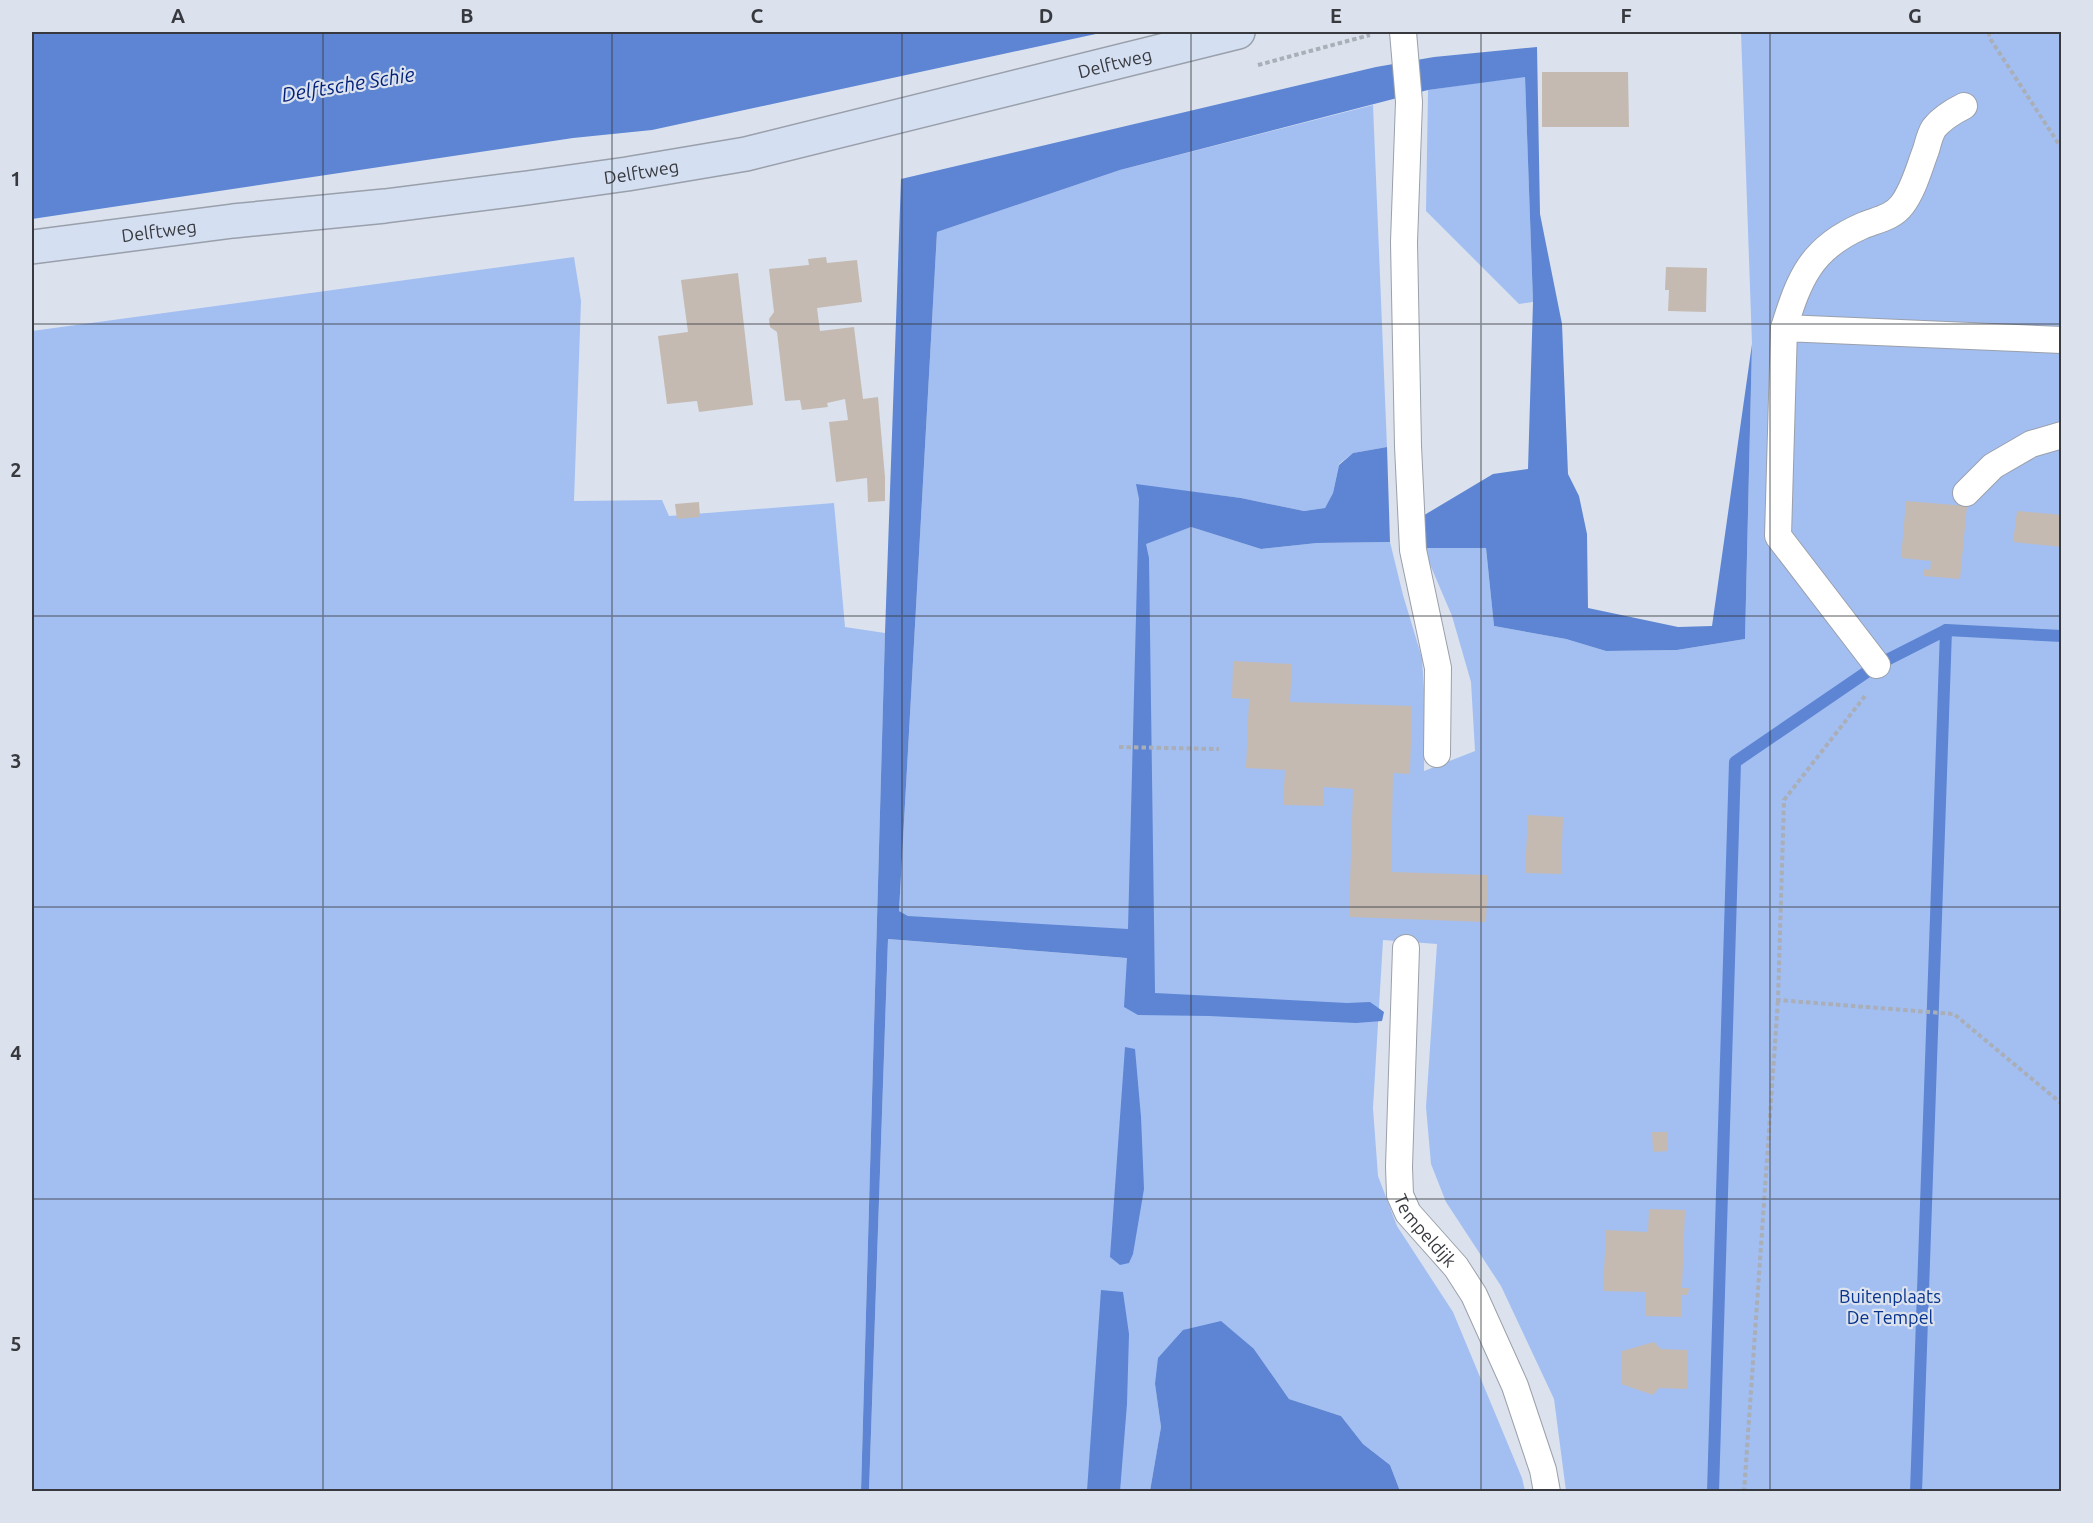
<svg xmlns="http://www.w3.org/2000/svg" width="2093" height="1523" font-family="Ubuntu,sans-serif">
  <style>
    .green { fill: #a3bff2 }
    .water { fill: #5d85d3 }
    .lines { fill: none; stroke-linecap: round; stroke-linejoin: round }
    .stream { stroke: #5d85d3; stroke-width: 12 }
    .building { fill: #c4bab1 }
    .lane-casing { stroke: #9aa0ab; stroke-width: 28 }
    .secondary-casing { stroke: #9aa0ab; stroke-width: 36 }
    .path { stroke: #a9aeb7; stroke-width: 4; stroke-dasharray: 4.5 3; stroke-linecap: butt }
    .lane { stroke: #fff; stroke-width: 26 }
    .secondary { stroke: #d4dff2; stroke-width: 33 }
    .grid { fill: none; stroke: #37393e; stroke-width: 1.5; stroke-opacity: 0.55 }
    .labels { text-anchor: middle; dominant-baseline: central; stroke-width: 4.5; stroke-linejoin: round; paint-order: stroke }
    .street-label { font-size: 18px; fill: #37393e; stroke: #dbe2ed }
    .park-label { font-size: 18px; fill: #08348e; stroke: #dbe2ed }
    .water-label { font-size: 20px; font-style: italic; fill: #001f79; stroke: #dbe2ed }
    .neatline { fill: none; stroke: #37393e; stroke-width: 2 }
    .grid-label { font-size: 20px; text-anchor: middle; font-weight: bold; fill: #37393e }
  </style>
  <rect width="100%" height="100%" fill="#dbe2ed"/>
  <g class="green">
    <polygon points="1741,32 2061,32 2061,1491 1566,1491 1554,1399 1501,1286 1446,1202 1431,1164 1426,1107 1437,944 1383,940 1373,1108 1378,1176 1397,1226 1453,1312 1522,1478 1525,1491 1400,1491 1390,1465 1363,1444 1341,1416 1289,1399 1254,1349 1155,1384 1161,1427 1150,1491 869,1492 888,939 1126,958 908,916 899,911 937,232 1120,170 1373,105 1387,447 1353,453 1339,464 1333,493 1325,508 1304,511 1241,498 1137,485 1146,543 1191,527 1261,549 1317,543 1390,542 1403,595 1422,658 1425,705 1424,771 1475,751 1471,682 1452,616 1423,548 1486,548 1494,626 1566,639 1606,651 1677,650 1745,639 1752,344"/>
    <polygon points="1525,76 1533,302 1519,304 1426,211 1428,90"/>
    <polygon points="574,257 581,301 574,501 662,500 669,516 834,503 845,627 885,633 861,1491 32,1491 32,331"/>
  </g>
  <g class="water">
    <polygon points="32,32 1105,32 652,130 573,138 32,219"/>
    <polygon points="1537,47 1540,214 1562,324 1568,474 1579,496 1587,534 1588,608 1678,627 1712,626 1752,344 1745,639 1677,650 1606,651 1566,639 1494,626 1486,548 1423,548 1421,517 1493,474 1528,469 1533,302 1525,77 1428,90 1120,170 937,232 899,911 908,916 1128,929 1139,499 1136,484 1241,498 1304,511 1325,508 1333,493 1339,465 1353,453 1387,447 1390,542 1317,543 1261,549 1191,527 1146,544 1149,558 1155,993 1347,1003 1370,1002 1384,1012 1382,1021 1356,1023 1209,1016 1138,1015 1124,1007 1127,958 888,939 869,1491 861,1492 885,633 901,179 1376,67 1434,57"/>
    <polygon points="1125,1047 1135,1049 1141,1117 1144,1189 1133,1254 1129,1263 1120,1265 1110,1257"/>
    <polygon points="1101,1290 1123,1292 1129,1334 1127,1404 1120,1491 1087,1491"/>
    <polygon points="1221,1321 1254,1349 1289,1399 1341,1416 1363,1444 1390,1465 1400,1491 1150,1491 1161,1427 1155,1384 1158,1358 1183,1330"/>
  </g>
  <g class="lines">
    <g class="stream">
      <polyline points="1713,1492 1735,762 1877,665 1946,630 2062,636"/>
      <polyline points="1916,1492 1946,630"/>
    </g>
  </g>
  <g class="building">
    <polygon points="1542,72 1628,72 1629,127 1542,127"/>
    <polygon points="826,257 827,263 857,260 862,302 817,308 820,331 854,327 863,399 878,397 885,477 885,501 868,502 867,478 836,482 829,422 848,420 845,399 827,403 828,407 802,410 800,400 785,401 777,332 770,327 769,319 774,312 769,269 809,265 808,259"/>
    <polygon points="1666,267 1707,268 1706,312 1668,311 1669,290 1665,290"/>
    <polygon points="738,273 753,405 699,412 697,401 667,404 658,336 688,332 681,280"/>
    <polygon points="1906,501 1967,506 1960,579 1924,576 1924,569 1930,570 1931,561 1901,558"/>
    <polygon points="699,502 700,517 677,519 675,504"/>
    <polygon points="2017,511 2062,515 2062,547 2013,542"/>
    <polygon points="1233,661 1292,664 1290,702 1412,706 1410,774 1393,773 1391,872 1488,875 1486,922 1349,917 1353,789 1324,787 1324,806 1283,805 1285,770 1246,768 1249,699 1232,698"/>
    <polygon points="1528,815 1563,817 1561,874 1525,873"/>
    <polygon points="1652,1132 1668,1132 1668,1151 1653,1152"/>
    <polygon points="1649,1209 1685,1210 1682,1288 1689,1288 1688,1295 1682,1295 1681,1317 1645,1316 1646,1292 1603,1291 1606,1230 1648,1232"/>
    <polygon points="1654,1342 1661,1349 1688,1350 1687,1389 1659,1388 1653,1395 1621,1384 1622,1351"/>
  </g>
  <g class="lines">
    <g class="lane-casing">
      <g id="lane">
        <polyline points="1403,32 1409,102 1404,242 1408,446 1413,550 1438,668 1437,754"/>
        <path d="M1784,328C1799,279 1811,248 1862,226C1876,220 1892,218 1902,205C1914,189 1919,168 1926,150C1928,143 1930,134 1934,128C1942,118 1952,112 1964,106"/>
        <polyline points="1966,493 1993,466 2031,444 2062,435"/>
        <polyline points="1877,665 1778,536 1784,328 2062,340"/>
        <path id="s1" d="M1406,948L1399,1167L1400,1195L1408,1213L1456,1267L1474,1295L1515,1386L1543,1470L1547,1492"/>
      </g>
    </g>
    <g class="secondary-casing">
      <g id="secondary">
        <path id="s2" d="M32,247L233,221L385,206L527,188L627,174L746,154L1238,32"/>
      </g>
    </g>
    <g class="path">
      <polyline points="1989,32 1989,37 2062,149"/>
      <polyline points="1258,65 1370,35"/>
      <polyline points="1865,696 1784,800 1778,1000 1954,1014 2062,1104"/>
      <polyline points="1119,747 1219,749"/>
      <polyline points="1744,1492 1778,1000"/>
    </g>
    <use href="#lane" class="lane"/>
    <use href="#secondary" class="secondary"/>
  </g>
  <path class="grid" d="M323,32V1492M612,32V1492M902,32V1492M1191,32V1492M1481,32V1492M1770,32V1492M32,324H2062M32,616H2062M32,907H2062M32,1199H2062"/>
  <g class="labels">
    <g class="street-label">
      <text stroke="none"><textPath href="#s2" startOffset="1100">Delftweg</textPath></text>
      <text stroke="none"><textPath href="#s2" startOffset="614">Delftweg</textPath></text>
      <text stroke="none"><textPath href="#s2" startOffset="128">Delftweg</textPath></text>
      <text stroke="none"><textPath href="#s1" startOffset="291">Tempeldijk</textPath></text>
    </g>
    <g class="park-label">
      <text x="1890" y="1296">Buitenplaats<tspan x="1890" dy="21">De Tempel</tspan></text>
    </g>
    <g class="water-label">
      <text transform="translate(348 84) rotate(-9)">Delftsche Schie</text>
    </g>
  </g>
  <rect width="2093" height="1523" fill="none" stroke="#dbe2ed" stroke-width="66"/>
  <rect x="33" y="33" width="2027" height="1457" class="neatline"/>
  <g class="grid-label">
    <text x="178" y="23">A</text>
    <text x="467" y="23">B</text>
    <text x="757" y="23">C</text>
    <text x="1046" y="23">D</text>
    <text x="1336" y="23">E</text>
    <text x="1626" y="23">F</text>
    <text x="1915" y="23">G</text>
    <text x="16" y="186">1</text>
    <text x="16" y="477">2</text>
    <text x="16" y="768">3</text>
    <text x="16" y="1060">4</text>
    <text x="16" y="1351">5</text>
  </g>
</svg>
